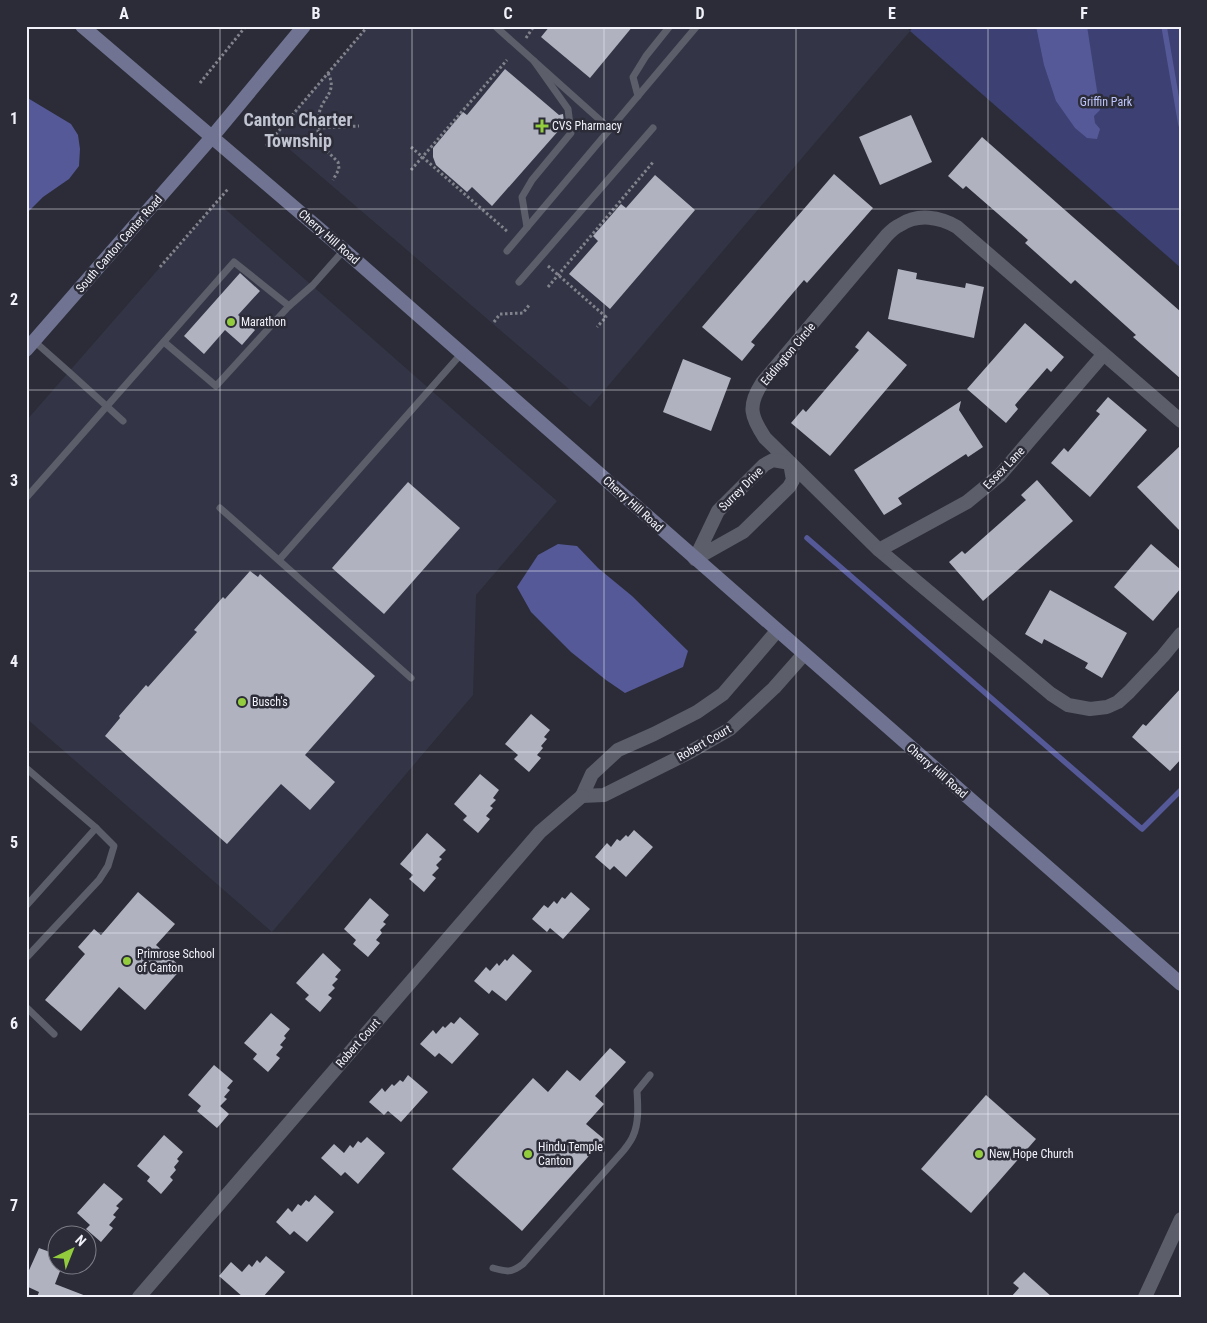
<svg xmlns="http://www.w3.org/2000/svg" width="1207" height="1323" font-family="'Roboto Condensed',sans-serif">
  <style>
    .built { fill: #333546 }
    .green { fill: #3c4072 }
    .water { fill: #555997 }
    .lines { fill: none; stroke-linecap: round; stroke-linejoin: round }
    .stream { stroke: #555997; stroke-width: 5.5 }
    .building { fill: #b0b2c0 }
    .path { stroke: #81828b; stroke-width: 3; stroke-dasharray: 2.5 2.5; stroke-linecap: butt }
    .service { stroke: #5c5e6a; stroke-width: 7 }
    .minor { stroke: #5c5e6a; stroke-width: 14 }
    .secondary { stroke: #707492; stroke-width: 14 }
    .grid { fill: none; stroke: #f1f2f9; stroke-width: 1; stroke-opacity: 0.55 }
    .poi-dot { fill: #93cd3d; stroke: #2b2c37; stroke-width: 2 }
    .labels { text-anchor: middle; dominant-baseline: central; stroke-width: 5; stroke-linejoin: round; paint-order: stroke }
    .park-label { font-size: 12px; fill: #bec5fc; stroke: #2b2c37 }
    .poi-label { font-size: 12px; fill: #f1f2f9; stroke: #2b2c37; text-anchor: start }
    .street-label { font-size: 12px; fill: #f1f2f9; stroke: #2b2c37 }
    .district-label { font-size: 18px; font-weight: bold; fill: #c1c4d1; stroke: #2b2c37 }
    .neatline { fill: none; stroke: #f1f2f9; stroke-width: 2 }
    .grid-label { font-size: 16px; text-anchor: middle; font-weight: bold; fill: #f1f2f9 }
  </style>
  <rect width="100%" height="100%" fill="#2b2c37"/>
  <g class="built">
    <polygon points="368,26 905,26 910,31 590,407 274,136"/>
    <polygon points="217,202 557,501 476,595 473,695 272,932 26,718 26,421"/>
  </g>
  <polygon class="green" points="914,26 1181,26 1181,268 910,31"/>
  <g class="water">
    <polygon points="1036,26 1087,26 1100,110 1094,116 1095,123 1100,129 1097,139 1087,138 1075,128 1056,101 1044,65"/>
    <polygon points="26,97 71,124 78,135 80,149 79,166 69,179 43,197 26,214"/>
    <polygon points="558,544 577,546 598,568 632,596 688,651 683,667 625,693 606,680 571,652 531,612 517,587 538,555"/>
  </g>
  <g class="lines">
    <g class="stream">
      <polyline points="1164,26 1181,125"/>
      <polyline points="807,538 1142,829 1181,790"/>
    </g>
  </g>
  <g class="building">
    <polygon points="550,26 633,26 590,78 541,37"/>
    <polygon points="505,69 559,115 563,114 565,129 560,129 492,206 472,187 467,192 436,165 433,157 433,148 463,112 467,115"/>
    <polygon points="911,115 932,162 880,185 859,137"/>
    <polygon points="982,137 1181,312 1181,379 1133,337 1136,335 1075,280 1071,284 1025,243 1028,240 966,186 963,189 948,176"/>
    <polygon points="834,174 873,208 807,283 804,280 751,342 755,345 742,361 702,327"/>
    <polygon points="655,175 695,210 610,309 569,274 598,241 593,236 621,204 626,208"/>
    <polygon points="898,269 917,273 916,279 965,288 966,283 984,287 974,338 888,319"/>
    <polygon points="240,273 260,291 238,315 255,330 242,345 225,330 204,354 184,336"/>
    <polygon points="1025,323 1064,357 1051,372 1047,368 1015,405 1018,409 1006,423 967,389"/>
    <polygon points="868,331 907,365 830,456 791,423 803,409 806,412 859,350 855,347"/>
    <polygon points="683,359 731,378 711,431 663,412"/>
    <polygon points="1108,397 1147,430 1090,497 1051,463 1064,448 1068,452 1100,414 1096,411"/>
    <polygon points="961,401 959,410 983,447 968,457 966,454 898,498 902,504 884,515 854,470"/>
    <polygon points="1181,445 1181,532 1137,487"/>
    <polygon points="1037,480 1073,521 983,601 949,562 962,551 965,554 1026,500 1021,495"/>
    <polygon points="408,482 460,528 384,614 332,568"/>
    <polygon points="1151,544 1181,570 1181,588 1153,621 1114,587"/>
    <polygon points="250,571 258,577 260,574 375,676 305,755 335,782 310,810 281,784 227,844 105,736 120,718 119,716 146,685 148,687 197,632 194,630 223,597 225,599"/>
    <polygon points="1050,590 1127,633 1102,678 1085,668 1088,663 1044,639 1042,644 1025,634"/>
    <polygon points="1181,688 1181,759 1170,771 1132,737 1143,724 1146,726"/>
    <polygon points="531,714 550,730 544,737 547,739 541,746 543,748 537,755 541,758 529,772 514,759 518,755 505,744"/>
    <polygon points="480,774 499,790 493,798 496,800 490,806 493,808 486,816 490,819 478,833 463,820 467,816 454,804"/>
    <polygon points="634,830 653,847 626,877 614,866 610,870 595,857 607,843 611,847 617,839 620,841 626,835 628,837"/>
    <polygon points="427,833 446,850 439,857 442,859 436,865 439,868 432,875 436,878 424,892 409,879 413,875 400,864"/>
    <polygon points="138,892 175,924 156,945 182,968 145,1010 119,987 81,1031 45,1000 85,954 78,947 94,929 101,935"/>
    <polygon points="571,892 590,909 563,939 550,928 547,932 532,919 544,905 548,908 554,901 557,904 562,897 565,899"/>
    <polygon points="370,898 389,915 383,922 386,924 380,930 382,933 376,940 380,943 368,957 353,944 356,940 344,929"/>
    <polygon points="323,953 341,970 335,977 338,979 332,985 335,988 328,995 332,998 320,1012 305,999 309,995 296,983"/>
    <polygon points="513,954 532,971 506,1001 492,990 489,994 474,981 486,967 490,971 497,963 499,966 505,959 507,961"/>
    <polygon points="271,1013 290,1029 284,1036 286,1038 280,1045 283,1047 276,1055 280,1058 268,1072 253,1059 257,1054 244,1043"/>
    <polygon points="460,1017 479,1034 452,1064 439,1053 435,1057 420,1044 433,1030 436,1034 443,1026 445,1028 451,1022 454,1024"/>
    <polygon points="610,1048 626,1062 595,1096 604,1104 586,1124 604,1139 522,1231 452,1169 533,1078 548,1092 567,1070 580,1081"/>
    <polygon points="214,1065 233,1081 227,1088 230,1090 224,1097 227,1099 220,1106 229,1114 217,1128 197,1111 201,1106 188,1095"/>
    <polygon points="408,1075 428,1092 401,1122 388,1111 384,1115 369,1102 382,1088 385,1092 392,1084 394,1086 400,1080 403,1082"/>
    <polygon points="986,1095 1036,1139 971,1213 921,1169"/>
    <polygon points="164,1135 183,1152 177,1159 179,1161 174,1167 176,1170 170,1177 173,1180 161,1194 147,1181 150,1177 137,1166"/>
    <polygon points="367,1137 385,1153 358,1184 345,1172 341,1176 321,1158 334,1144 344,1153 350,1145 353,1148 358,1141 361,1143"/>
    <polygon points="104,1183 123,1199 116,1206 119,1208 113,1215 116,1217 109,1225 113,1228 101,1242 86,1229 90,1225 77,1213"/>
    <polygon points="315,1195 334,1212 307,1242 294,1231 290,1235 276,1222 288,1208 292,1212 298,1204 301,1206 306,1200 309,1202"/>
    <polygon points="39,1248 58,1255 58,1266 62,1266 55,1284 86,1296 85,1297 37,1297 39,1292 26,1286 26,1277"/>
    <polygon points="266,1256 285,1272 263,1297 243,1297 219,1276 231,1262 242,1272 249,1264 252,1267 257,1260 260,1263"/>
    <polygon points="1024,1272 1052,1297 1011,1297 1019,1288 1013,1283"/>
  </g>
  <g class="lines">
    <g class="path">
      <polyline points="526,38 534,26"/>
      <path d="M328,73C338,93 322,97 319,114C318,123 318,133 318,142L338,162L339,169L333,180"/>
      <polyline points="200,83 246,26"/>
      <polyline points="318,128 359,126"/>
      <polyline points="266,146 368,26"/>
      <polyline points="411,147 508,232"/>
      <polyline points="411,170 507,60"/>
      <polyline points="548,266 606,317 597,327"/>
      <polyline points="160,267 228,189"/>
      <polyline points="548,287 654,161"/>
      <polyline points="494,322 500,314 523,313 530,304"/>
    </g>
    <g class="service">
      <polyline points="495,26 610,129"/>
      <polyline points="638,96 633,77 646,56 670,26"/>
      <polyline points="527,227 522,197 532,180 571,133 568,109 534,61"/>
      <polyline points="507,251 697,26"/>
      <polyline points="519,282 653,128"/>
      <polyline points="34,341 69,372 123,421"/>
      <polyline points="164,342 216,386 289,306"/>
      <polyline points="26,498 234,262 289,306 313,285 344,250"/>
      <polyline points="220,508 411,678"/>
      <polyline points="279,560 462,353"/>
      <polyline points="26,768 96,828 26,906"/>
      <polyline points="26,958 99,880 108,866 114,846 96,828"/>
      <polyline points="26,1007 54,1034"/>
      <path d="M493,1268C507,1272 511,1273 523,1264L624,1150C627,1146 631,1141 633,1136C639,1123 638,1106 637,1091L650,1075"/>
    </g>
    <g class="minor">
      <path d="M1181,421L957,227C940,217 918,213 900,225C895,227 891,231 887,235L762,383C747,406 751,417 765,438L879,550L1051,694L1068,705L1090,709L1107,707L1118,702L1129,692L1163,656L1181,634"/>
      <polygon points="773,460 790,463 793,480 789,487 743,532 695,559 718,511 764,465"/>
      <polyline points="879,550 967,502 1000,475 1103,355"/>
      <polyline points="777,631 723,694 697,712 654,734 618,750 592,774 582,796 604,795 690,752 730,729 774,688 804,654"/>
      <polyline points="139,1297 540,832 582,796"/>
      <polyline points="1145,1297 1181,1219"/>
    </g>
    <g class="secondary">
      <polyline points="82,26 344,250 1181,984"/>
      <polyline points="26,350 212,137 304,26"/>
    </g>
  </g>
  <path class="grid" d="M220,26V1297M412,26V1297M604,26V1297M796,26V1297M988,26V1297M26,209H1181M26,390H1181M26,571H1181M26,752H1181M26,933H1181M26,1114H1181"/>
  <g class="poi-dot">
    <path d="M539.5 118.5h5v5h5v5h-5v5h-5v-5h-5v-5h5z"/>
    <circle cx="231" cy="322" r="5"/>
    <circle cx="242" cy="702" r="5"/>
    <circle cx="127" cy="961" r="5"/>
    <circle cx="528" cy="1154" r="5"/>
    <circle cx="979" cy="1154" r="5"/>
  </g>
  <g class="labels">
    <g class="park-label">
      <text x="1106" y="102">Griffin Park</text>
    </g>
    <g class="poi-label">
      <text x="552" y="126">CVS Pharmacy</text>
      <text x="241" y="322">Marathon</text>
      <text x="252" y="702">Busch's</text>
      <text x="137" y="954">Primrose School<tspan x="137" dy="14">of Canton</tspan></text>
      <text x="538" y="1147">Hindu Temple<tspan x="538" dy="14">Canton</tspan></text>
      <text x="989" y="1154">New Hope Church</text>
    </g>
    <g class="street-label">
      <text transform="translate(329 237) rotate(41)">Cherry Hill Road</text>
      <text transform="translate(119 244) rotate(-49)">South Canton Center Road</text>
      <text transform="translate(788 354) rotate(-50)">Eddington Circle</text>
      <text transform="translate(1004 468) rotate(-46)">Essex Lane</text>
      <text transform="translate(741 489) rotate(-45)">Surrey Drive</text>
      <text transform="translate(633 504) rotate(42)">Cherry Hill Road</text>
      <text transform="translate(704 743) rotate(-30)">Robert Court</text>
      <text transform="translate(937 771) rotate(41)">Cherry Hill Road</text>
      <text transform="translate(358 1043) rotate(-49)">Robert Court</text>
    </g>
    <g class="district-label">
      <text x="298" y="119">Canton Charter<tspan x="298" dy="21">Township</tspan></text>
    </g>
  </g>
  <rect width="1207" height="1323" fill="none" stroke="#2b2c37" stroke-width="55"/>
  <g transform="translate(72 1250) rotate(43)"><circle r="24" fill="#2b2c37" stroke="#7a7b85"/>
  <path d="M0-4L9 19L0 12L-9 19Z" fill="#93cd3d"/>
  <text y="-8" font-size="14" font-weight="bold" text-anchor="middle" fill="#f1f2f9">N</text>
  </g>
  <rect x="28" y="28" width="1152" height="1268" class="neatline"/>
  <g class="grid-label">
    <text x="124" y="19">A</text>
    <text x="316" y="19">B</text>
    <text x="508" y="19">C</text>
    <text x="700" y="19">D</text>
    <text x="892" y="19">E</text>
    <text x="1084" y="19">F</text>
    <text x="14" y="124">1</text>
    <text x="14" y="305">2</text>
    <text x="14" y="486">3</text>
    <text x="14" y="667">4</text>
    <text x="14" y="848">5</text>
    <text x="14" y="1029">6</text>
    <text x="14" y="1211">7</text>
  </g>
</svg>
